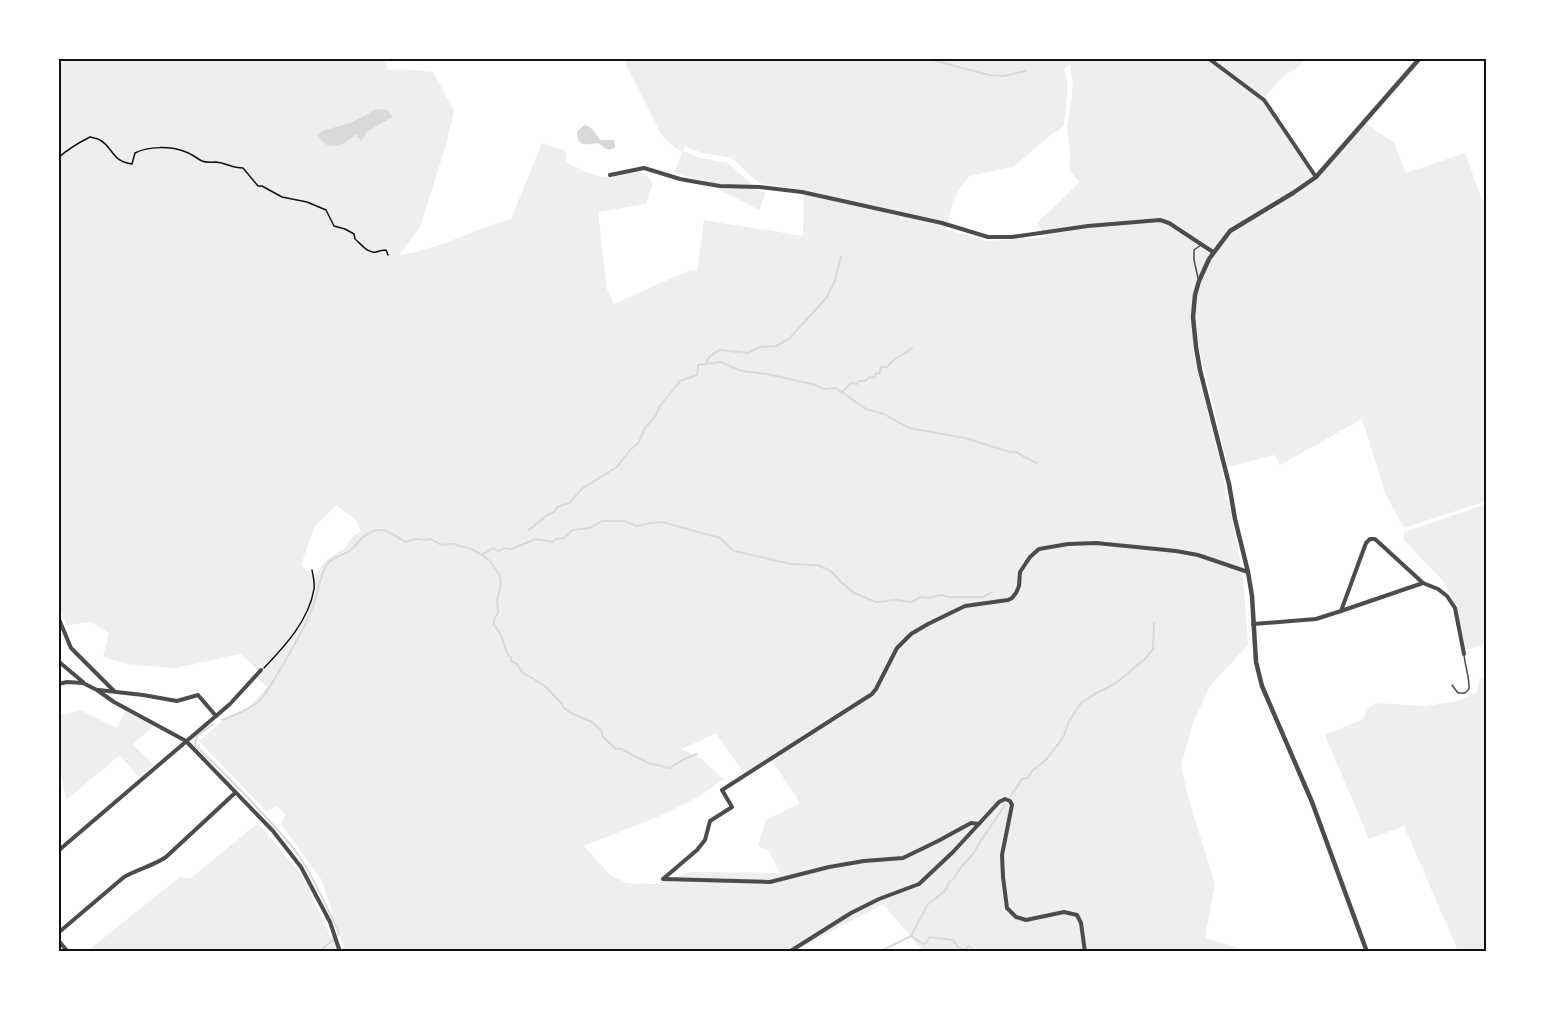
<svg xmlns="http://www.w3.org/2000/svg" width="1545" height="1010" font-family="'Roboto Serif',serif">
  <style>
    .green { fill: #eee; fill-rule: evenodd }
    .water { fill: #d9d9d9 }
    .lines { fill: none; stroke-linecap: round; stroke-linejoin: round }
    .stream { stroke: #d9d9d9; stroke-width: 2 }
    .path { stroke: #111; stroke-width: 1.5 }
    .service { stroke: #4c4c4c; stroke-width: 1.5 }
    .minor { stroke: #4c4c4c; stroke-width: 4 }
    .tertiary { stroke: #4c4c4c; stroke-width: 4.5 }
    .neatline { fill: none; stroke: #111; stroke-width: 2 }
  </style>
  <rect width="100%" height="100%" fill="#fff"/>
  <g class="green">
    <path d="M385,58L387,70L401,69L433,72L454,111L445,148L420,227L399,255C439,250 473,229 511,219L542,143L566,151V162C577,169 597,178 610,177C632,175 636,162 653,183L646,204L598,212L607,289L614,304L690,270L697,271L704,220L803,236L804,190L759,183L732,158L702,153L685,146L683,151L701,158L728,163L760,191L766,192L759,210L702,181L674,173L683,151L675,148L661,134L623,59H1305L1297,68L1286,74L1264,97L1316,177L1286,199L1297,193L1321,175L1365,123L1394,143L1406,173L1465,153L1482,200L1486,201V501L1404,528L1386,495L1362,419L1280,465L1275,455L1228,467L1199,347L1193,331V348L1199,377L1226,488L1225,490L1227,500L1229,501L1243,577L1248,645L1210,686L1193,723L1181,766L1189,800L1215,884L1205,938L1248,951H923L883,904L795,951H345L321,879L281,824L286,815L277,806L266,811L199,741L220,723L248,708L267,687L258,679V670L241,654L175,668L131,665L103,657L109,633L91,622L67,625L59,608V59ZM1070,64L1073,86L1067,128L1070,153L1069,170L1080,182L1037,223L1046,237L988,241L946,230L953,201L960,188L969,176L1013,167L1053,133L1064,126C1065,110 1071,83 1064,69ZM367,114L393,117L385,122L368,131L360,140L350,123ZM336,505L356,520L361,531L351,538L347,546L325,561L314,577L301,565L315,526ZM716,733L744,773L771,759L797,798L799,804L766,820L758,846L769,851L780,873L691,872L655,884L627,883L610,875L584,846L660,816L698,797L723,779L702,759L682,749Z"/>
    <polygon points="1486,504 1486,644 1464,650 1457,609 1445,583 1403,539 1404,532"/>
    <polygon points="1486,678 1486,951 1458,951 1404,826 1369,839 1325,735 1363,719 1368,708 1377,703 1426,706 1457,701 1476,693 1480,679"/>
    <polygon points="80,710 117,728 126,711 154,726 133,744 134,746 154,765 140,778 120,755 66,800 59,763 59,716"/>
    <polygon points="258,823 301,874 331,937 334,935 340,952 86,952 180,877 191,878"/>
  </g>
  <g class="water">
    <path d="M377,109L387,110L393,117L368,131L361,141L356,134C345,145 327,154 318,135L322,131L350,123Z"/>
    <path d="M584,125C591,125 596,134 600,140H614L615,144V147C609,153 603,147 598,143C586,145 577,147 577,132Z"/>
  </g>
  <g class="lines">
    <g class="stream">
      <polyline points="925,58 989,75 1004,76 1026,71"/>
      <polyline points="706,364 709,357 719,350 748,353 760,347 776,346 789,339 827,297 834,283 841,257"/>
      <path d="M841,393L851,383L857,384L859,381H865L870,377L874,378L876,373L879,374L881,367H887C893,358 904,355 912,348"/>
      <polyline points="529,530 547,515 554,512 557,507 569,503 583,488 617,467 629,451 639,442 645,428 655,417 660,406 680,381 697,375 698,365 720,362 742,371 767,374 812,384 824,389 836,388 866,409 884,414 909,428 965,438 1010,452 1016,452 1036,463"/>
      <polyline points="482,555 493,548 498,551 505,548 512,549 535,539 553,542 556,539 564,538 573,530 590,528 602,521 625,521 637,526 650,523 662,522 720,538 734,551 791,564 817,565 831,571 841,582 854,593 876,602 896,600 911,602 921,597 928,598 941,595 949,597 983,597 992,592"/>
      <path d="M222,720C235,715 248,710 259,701C266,694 271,684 277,675C290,653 304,630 313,606C318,594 320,573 328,563C334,556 341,556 348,552C353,549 357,543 361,539C378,523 389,531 405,542L415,539L425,540L430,539L442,545L453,544L471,549L482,555L491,562L500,576L501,585L497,600L498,613L494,619V625L500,633L508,655L511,657V661L517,664L522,672L545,686L561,703L564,708L571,713L592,722L601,730L603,737L616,749H621L648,763L670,768L684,759L697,754"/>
      <path d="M213,724L197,736L195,745C218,767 241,790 263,814C275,827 288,840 299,856C315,880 327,907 339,933L338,935"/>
      <polyline points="1011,796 1022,779 1028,778 1032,771 1046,760 1064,736 1069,721 1081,703 1095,694 1116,683 1145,659 1153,649 1154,623"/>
      <path d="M911,936L928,904L945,891L949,882L955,878C959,864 974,858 978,845L1005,805"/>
      <polyline points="319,952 334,939"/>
      <polyline points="876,952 885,949 911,936 923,944 927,942 929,937 953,940 958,947 964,950 969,946 975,952"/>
    </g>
    <g class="path">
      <path d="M58,158C68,149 78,143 90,137C94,138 97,138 100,140C113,147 112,162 132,164L135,153C148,146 171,146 186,152C192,154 196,158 202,161C207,163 211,162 216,162C227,163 231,168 243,168L258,186H262L282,197L307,202L326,210L334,226L345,229L354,234L355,239C361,244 368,254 376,252C379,251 382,250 386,250L388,255"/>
      <path d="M264,668C285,646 309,620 314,589C315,583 313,576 312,570"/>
    </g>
    <g class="service">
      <polyline points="1198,278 1194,260 1194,250 1201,245"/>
      <path d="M1452,685L1458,693H1465L1469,689C1470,679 1465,666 1464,655"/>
    </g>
    <g class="minor">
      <polyline points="1208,58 1264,100 1281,125 1316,177"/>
      <polyline points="610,175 644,168 680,179 702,183 720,186 759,187 802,192 942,223 988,237 1012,237 1088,226 1160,220 1169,223 1213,252"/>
      <polyline points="1341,611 1366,543 1370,539 1375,539 1423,583 1438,589 1447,596 1455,608 1464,654"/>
      <polyline points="58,617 71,648 114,691"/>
      <polyline points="1253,624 1316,619 1341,611 1423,583"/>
      <polyline points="58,661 83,682"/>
      <polyline points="58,684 67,682 83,683 97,690 114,702 186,741 273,831 301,867 330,922 340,952"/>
      <polyline points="99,690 143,695 177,701 198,695 216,716"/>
      <polyline points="58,851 230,704 261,670"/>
      <polyline points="663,879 697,850 705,840 710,821 732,807 722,790 872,694 876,689 897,648 911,634 928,624 965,606 1008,600 1012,598 1016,593 1019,586 1020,572 1030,557 1039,549 1068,544 1096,543 1176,551 1198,555 1248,572"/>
      <polyline points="664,879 770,882 829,867 864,861 903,858 938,841 971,823 979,824"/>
      <path d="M58,933L124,877C138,869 153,866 166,857L235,793"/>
      <polyline points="58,940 68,952"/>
      <polyline points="789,952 851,913 879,899 919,884 953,852 999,802 1005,799 1010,801 1012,805 1002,855 1003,877 1007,908 1016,917 1026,920 1064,912 1077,915 1081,923 1085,952"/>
    </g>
    <polyline class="tertiary" points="1367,952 1312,802 1262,686 1256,662 1252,596 1248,572 1235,519 1229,484 1200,370 1196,347 1193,317 1195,295 1199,281 1209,259 1230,231 1293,193 1316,177 1420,58"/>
  </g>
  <rect width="1545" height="1010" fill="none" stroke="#ffffff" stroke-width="120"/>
  <rect x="60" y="60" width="1425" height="890" class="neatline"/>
</svg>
